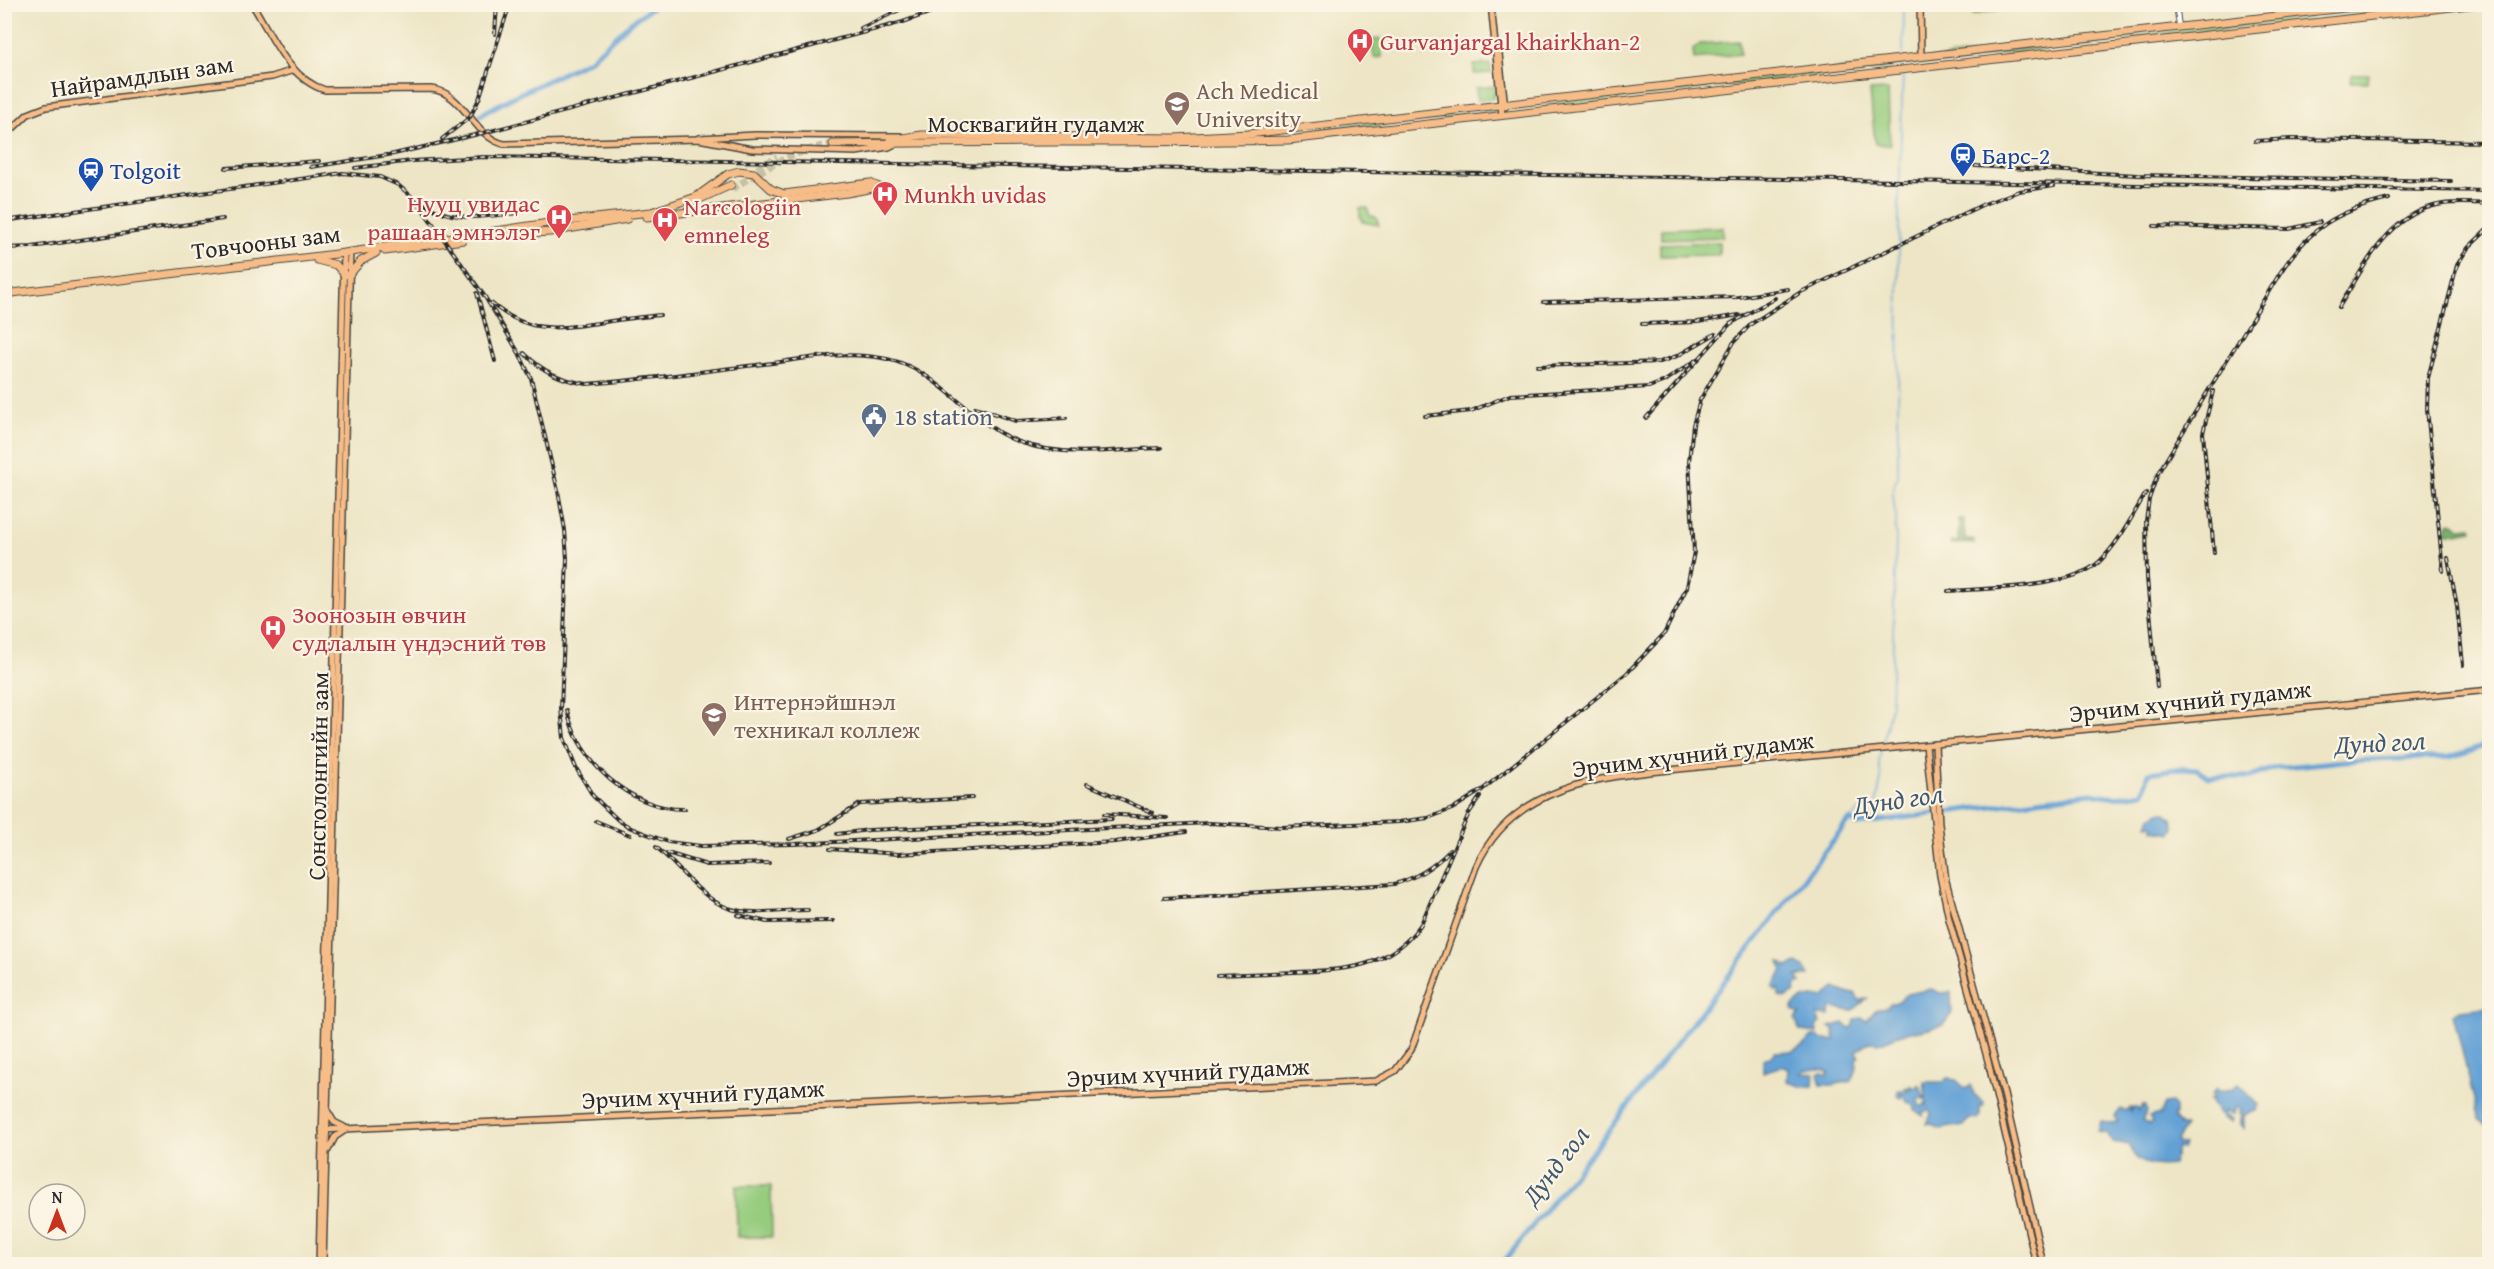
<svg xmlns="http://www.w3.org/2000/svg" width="2494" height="1269" font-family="'Gentium Book Plus',serif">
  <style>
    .green { fill: #96cc7e; stroke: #607c54; stroke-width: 1.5 }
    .forest { fill: #78b06d; stroke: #526e4c; stroke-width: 1.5 }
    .water { fill: #63a1d5; stroke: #476680; stroke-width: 1.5 }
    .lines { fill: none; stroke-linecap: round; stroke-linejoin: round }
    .stream { stroke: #63a1d5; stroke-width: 1.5 }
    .river { stroke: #63a1d5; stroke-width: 5 }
    .highway-tunnel { stroke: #c6c0a6; stroke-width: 7; stroke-dasharray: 7 3.5; stroke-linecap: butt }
    .minor-casing { stroke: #484742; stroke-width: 6 }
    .major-casing { stroke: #484742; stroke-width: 8 }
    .highway-casing { stroke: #484742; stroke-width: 9 }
    .minor { stroke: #fff; stroke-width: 4 }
    .major { stroke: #f7bd88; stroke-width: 5 }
    .highway { stroke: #f7bd88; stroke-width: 7 }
    .rail-casing { stroke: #2b2b2b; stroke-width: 4 }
    .rail { stroke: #fcf5e5; stroke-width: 1.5; stroke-dasharray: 4.5; stroke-linecap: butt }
    .labels { text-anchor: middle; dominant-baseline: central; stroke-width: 4.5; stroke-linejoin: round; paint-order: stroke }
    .health-label { font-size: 24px; fill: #be3a42; stroke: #fcf5e5; text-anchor: start }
    .street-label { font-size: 24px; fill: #2b2b2b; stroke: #fcf5e5 }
    .education-label { font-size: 24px; fill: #785e54; stroke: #fcf5e5; text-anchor: start }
    .transit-label { font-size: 24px; fill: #164399; stroke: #fcf5e5; text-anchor: start }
    .service-label { font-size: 24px; fill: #4e5e75; stroke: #fcf5e5; text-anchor: start }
    .water-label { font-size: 26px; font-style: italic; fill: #415a6f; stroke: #fcf5e5 }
  </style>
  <rect width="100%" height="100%" fill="#fcf5e5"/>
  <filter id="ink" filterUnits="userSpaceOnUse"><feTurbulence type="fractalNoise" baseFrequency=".0167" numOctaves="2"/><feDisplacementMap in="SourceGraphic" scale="12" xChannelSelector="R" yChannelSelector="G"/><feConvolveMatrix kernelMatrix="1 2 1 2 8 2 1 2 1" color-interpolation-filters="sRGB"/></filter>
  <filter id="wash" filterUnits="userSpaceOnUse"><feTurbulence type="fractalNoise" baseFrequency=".008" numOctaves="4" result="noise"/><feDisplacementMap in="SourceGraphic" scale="24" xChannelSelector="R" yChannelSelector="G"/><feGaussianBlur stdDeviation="1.35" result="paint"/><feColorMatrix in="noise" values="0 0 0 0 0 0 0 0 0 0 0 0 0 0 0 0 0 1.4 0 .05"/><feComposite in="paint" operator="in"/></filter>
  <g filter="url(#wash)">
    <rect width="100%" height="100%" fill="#ede5c5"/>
    <g class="green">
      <polygon points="1985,5 2004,5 2004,9 1973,15 1972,6"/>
      <polygon points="2406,5 2452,5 2355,16 2319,17"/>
      <polygon points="2310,16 2311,19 2157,38 2119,39 2156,32"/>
      <polygon points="1380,39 1382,57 1374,58 1372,40"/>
      <polygon points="2111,39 2111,42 1928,62 1929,60 1954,56"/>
      <polygon points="1739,41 1740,54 1694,59 1693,50 1700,44"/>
      <polygon points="1490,64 1491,73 1474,74 1474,65"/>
      <polygon points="1893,64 1893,67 1752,84 1716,86 1753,79"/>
      <polygon points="2351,74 2369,74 2368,82 2350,82"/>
      <polygon points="1706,85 1709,87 1707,88 1579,104 1545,105 1579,98"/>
      <polygon points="1495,86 1495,94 1492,99 1477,100 1476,88"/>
      <polygon points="1888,90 1890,145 1875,144 1870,91"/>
      <polygon points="1495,109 1495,112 1428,121 1399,122"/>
      <polygon points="1385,122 1385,125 1327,133 1297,133 1330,127"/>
      <polygon points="1360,208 1368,208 1369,215 1376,217 1379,225 1363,222 1362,218 1360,217"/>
      <polygon points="1723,227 1723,237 1661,239 1661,229"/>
      <polygon points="1719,242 1719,255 1660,256 1660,244"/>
      <polygon points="736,1186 771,1186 772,1237 737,1237"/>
    </g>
    <g class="forest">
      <polygon points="1959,519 1964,519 1965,540 1974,540 1974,543 1951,544 1951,542 1958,542"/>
      <polygon points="2449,523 2454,523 2460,528 2472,527 2473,530 2451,534 2446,532"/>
    </g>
    <g class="water">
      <polygon points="2159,812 2165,812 2172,819 2175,828 2172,833 2153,830 2153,825 2148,825 2151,817"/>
      <polygon points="1780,962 1787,967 1797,963 1804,967 1809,976 1797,976 1801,983 1796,985 1795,992 1785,998 1779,996 1779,989 1776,991 1773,987 1783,970"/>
      <path d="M1835,988L1849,994L1855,993L1859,1000L1867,999L1852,1011L1831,1008L1830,1016L1817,1015L1820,1023L1817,1025L1818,1033L1800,1031L1795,1019L1800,1014L1793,1011L1792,1007C1802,996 1812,997 1824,997Z"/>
      <polygon points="1931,989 1940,993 1951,992 1952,1013 1943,1025 1898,1035 1879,1043 1870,1042 1856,1051 1859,1057 1856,1058 1857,1068 1852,1081 1832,1085 1821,1085 1818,1074 1822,1073 1826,1076 1829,1072 1822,1069 1804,1070 1801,1073 1814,1074 1813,1086 1804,1087 1787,1082 1788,1069 1782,1066 1763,1072 1763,1059 1773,1056 1774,1052 1793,1051 1803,1046 1812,1036 1818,1036 1822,1040 1836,1040 1834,1036 1835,1031 1829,1027 1844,1023 1850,1029 1854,1025 1855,1019 1862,1018 1867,1021 1876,1009 1888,1007 1889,1004 1897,1002 1907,994"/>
      <polygon points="2489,1007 2490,1125 2489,1126 2479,1120 2453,1014 2460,1010"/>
      <polygon points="1947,1079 1956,1080 1966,1089 1971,1085 1974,1094 1984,1103 1983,1107 1980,1107 1980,1116 1978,1119 1970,1119 1963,1125 1940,1129 1930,1123 1927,1124 1931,1114 1929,1110 1923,1112 1923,1116 1915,1110 1914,1105 1907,1102 1901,1092 1901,1098 1897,1096 1898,1091 1904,1090 1906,1092 1909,1090 1905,1088 1907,1087 1912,1089 1910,1085 1915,1088 1919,1084 1925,1099 1918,1098 1919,1105 1923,1107 1925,1103 1927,1105 1924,1082 1944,1082"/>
      <path d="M2238,1084L2259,1105L2256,1111L2244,1115V1128L2240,1123L2242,1115L2239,1112L2242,1109L2237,1107L2233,1114L2232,1112L2231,1114L2224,1111L2225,1116L2232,1119L2231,1122C2218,1118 2217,1110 2210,1100L2214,1099L2212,1095L2216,1089L2218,1091L2233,1089Z"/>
      <path d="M2171,1103L2175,1107V1114L2173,1117L2180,1126H2185L2177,1141V1143L2184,1145L2182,1149L2177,1148L2173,1165C2157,1167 2133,1166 2130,1145L2113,1142L2106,1133L2098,1132L2101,1121L2108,1123L2118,1122L2115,1116L2121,1109L2125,1111L2130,1108L2131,1113L2132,1108H2137L2139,1111L2143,1105L2146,1106L2147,1112L2142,1120L2149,1125L2152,1122L2149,1117L2160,1114L2164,1104Z"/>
    </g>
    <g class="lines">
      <g class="stream">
        <polyline points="1903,55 1904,4"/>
        <path d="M1882,747L1891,705L1896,536C1894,529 1897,523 1896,516C1894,504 1890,488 1898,477L1899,198L1903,71"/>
        <polyline points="1849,820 1865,807 1876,805 1881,779 1879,761 1881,752"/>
      </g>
      <g class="river">
        <polyline points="480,115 511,98 590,60 631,22 657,4"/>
        <polyline points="1502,1264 1604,1137 1849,820 1857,824 2091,793 2115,797 2143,793 2149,773 2182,768 2197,769 2208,777 2251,777 2274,768 2344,761 2450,757 2490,744"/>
      </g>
    </g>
  </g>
  <g filter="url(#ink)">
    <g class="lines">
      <g class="highway-tunnel">
        <polyline points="748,174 777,157"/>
        <path d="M732,189C765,168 795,150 833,144"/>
      </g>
      <g class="minor-casing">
        <polyline id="minor" points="2176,4 2179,26"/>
      </g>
      <g class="major-casing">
        <g id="major">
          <path d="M252,4C272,35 288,79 325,90L431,89C464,92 473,137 504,144L698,139L752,149L856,152L889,147L897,143"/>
          <polyline points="1491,4 1502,115"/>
          <polyline points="1920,4 1921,57"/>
          <polyline points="1498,45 1505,107"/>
          <polyline points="4,137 28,114 46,107 272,77 294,70"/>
          <polyline points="699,138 755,135 900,136"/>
          <polyline points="1935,744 1939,824 1946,881 2004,1094 2043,1264"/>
          <polyline points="1926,745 1940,876 1949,919 1988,1061 2036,1264"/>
          <polyline points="328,1112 334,1122 344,1127"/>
          <path d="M322,1130L1376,1081L1395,1071L1411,1050L1476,867C1515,778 1615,776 1698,767L2490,690"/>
          <polyline points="328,1150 335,1137 347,1129"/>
          <polyline points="319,1264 344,253"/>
          <polyline points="323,1264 350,252"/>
        </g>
      </g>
      <g class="highway-casing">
        <g id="highway">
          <polyline points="890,140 922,135 1175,138 1248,134 2379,4"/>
          <path d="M833,144C985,141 1136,143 1288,140L2478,4"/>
          <polyline points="689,204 731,185"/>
          <polyline points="647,217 847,193 879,187"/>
          <polyline points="492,236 550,232 627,219"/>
          <polyline points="385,251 463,240"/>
          <polyline points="317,260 336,265 345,275"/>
          <polyline points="349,275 361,261 376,253"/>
          <polyline points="4,294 344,253 549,223 651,212 696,197 728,174 739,171 754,173 771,189 784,194 870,183 879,187"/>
        </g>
      </g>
      <use href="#minor" class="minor"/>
      <use href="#major" class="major"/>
      <use href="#highway" class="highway"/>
      <g class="rail-casing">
        <g id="rail">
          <polyline points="946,11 975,4"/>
          <polyline points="861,28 912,4"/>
          <polyline points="495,34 497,4"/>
          <polyline points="442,139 470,117 479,99 510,4"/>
          <polyline points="2255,141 2291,139 2490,142"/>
          <polyline points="1975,166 2137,175 2451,181"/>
          <polyline points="311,167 394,154 483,133 903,22 954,4"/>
          <polyline points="226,168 319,161"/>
          <polyline points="355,168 412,161 484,157 2490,191"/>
          <path d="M421,202C450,223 484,217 517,213"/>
          <polyline points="4,221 343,173 380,177 398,185 416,200 485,297 519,353 531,378 558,491 565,530 567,559 561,709 564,738 576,768 593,796 618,820 631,828 668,842 701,846 794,844 1209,823 1282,827 1399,822 1428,818 1452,809 1482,790 1627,673 1664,634 1687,587 1694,552 1689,461 1693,425 1700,400 1734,342 1751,324 1801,292 1984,204 2019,191 2054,186"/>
          <polyline points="2154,226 2289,229 2320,222"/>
          <polyline points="4,248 32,247 223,219"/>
          <polyline points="477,293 495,361"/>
          <polyline points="1543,302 1739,297 1788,289"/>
          <path d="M491,303C530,336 559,328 605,322C623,319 642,317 660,315"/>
          <path d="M2339,307C2365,266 2389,212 2443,204C2458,202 2474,203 2490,204"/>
          <polyline points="1642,324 1698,322 1739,315"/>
          <path d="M524,353C543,372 561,380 587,384C646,380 705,371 764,364C804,359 846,350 887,359C932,368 962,410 1000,433C1048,461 1108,450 1161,448"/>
          <polyline points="1537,366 1660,362 1677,356 1715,334"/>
          <polyline points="2213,391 2203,433 2214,553"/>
          <polyline points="975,407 1016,421 1066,418"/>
          <polyline points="1425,416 1471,411 1510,395 1649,387 1665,381 1698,359"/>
          <polyline points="1646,418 1730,324 1775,298"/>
          <polyline points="2448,558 2457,606 2463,665"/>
          <polyline points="2443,571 2427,409 2428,378 2457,265 2468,248 2490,227"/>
          <path d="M1948,591C1989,588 2069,589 2099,562C2119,543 2132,516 2146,493"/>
          <path d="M2157,687L2147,578L2146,521L2149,499L2158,473L2280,273C2309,228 2337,211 2389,199"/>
          <path d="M567,710C578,762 631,810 685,809"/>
          <polyline points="1087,784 1153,813"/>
          <polyline points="1104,814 1167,818"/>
          <polyline points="596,821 630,835"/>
          <polyline points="837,834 869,830 1112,819"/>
          <polyline points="789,839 818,830 860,804 972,798"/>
          <path d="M656,847C679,866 699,897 728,908C751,916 783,910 808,910"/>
          <polyline points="830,849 898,854 1115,842 1186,832"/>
          <polyline points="667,853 707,865 769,863"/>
          <path d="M1164,898L1394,884C1417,878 1434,867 1450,850"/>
          <polyline points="738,915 767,922 833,921"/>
          <path d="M1217,975C1244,974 1270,973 1296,972C1345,970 1391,968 1421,924L1469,813L1480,797"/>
        </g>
      </g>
      <use href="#rail" class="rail"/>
    </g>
  </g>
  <defs>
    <g id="hospital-pin" transform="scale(1.35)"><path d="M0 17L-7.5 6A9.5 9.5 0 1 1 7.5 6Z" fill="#e0444e" stroke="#fcf5e5"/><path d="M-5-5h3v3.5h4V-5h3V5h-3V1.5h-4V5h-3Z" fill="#fff"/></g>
    <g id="university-pin" transform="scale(1.35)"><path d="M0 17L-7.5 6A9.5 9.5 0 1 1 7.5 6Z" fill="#8d6e63" stroke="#fcf5e5"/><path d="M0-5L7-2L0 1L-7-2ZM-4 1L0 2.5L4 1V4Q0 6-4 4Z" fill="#fff"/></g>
    <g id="station-pin" transform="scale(1.35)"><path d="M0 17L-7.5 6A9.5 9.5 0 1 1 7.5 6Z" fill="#1a4fb4" stroke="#fcf5e5"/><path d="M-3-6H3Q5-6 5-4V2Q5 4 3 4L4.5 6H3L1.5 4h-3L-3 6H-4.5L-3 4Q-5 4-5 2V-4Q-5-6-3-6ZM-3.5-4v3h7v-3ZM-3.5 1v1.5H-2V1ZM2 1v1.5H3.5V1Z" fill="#fff"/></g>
    <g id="civic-pin" transform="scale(1.35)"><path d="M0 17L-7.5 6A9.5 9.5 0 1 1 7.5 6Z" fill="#5c6f8a" stroke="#fcf5e5"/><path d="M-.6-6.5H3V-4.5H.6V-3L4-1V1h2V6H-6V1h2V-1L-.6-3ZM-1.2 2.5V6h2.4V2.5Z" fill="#fff"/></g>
  </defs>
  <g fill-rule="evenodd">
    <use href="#hospital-pin" x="1360" y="41"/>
    <use href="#university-pin" x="1177" y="104"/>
    <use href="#station-pin" x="1963" y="155"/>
    <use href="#station-pin" x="91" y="170"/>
    <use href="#hospital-pin" x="885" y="194"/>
    <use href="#hospital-pin" x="559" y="217"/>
    <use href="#hospital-pin" x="665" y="220"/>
    <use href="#civic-pin" x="874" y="416"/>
    <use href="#hospital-pin" x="273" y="628"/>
    <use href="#university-pin" x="714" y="715"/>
  </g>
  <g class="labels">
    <g class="health-label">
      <text x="1380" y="41">Gurvanjargal khairkhan-2</text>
      <text x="904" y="194">Munkh uvidas</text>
      <text x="540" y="203" text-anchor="end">Нууц увидас<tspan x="540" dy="28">рашаан эмнэлэг</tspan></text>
      <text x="684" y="206">Narcologiin<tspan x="684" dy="28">emneleg</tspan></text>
      <text x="292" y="614">Зоонозын өвчин<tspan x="292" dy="28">судлалын үндэсний төв</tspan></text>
    </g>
    <g class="street-label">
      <text transform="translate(142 76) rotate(-8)">Найрамдлын зам</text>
      <text x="1036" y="123">Москвагийн гудамж</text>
      <text transform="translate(266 242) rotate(-7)">Товчооны зам</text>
      <text transform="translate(2190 701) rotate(-6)">Эрчим хүчний гудамж</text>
      <text transform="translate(1693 754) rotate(-7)">Эрчим хүчний гудамж</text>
      <text transform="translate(318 776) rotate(-89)">Сонсголонгийн зам</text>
      <text transform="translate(1188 1072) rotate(-3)">Эрчим хүчний гудамж</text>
      <text transform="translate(703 1094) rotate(-3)">Эрчим хүчний гудамж</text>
    </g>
    <g class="education-label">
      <text x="1196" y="90">Ach Medical<tspan x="1196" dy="28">University</tspan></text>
      <text x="734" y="701">Интернэйшнэл<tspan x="734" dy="28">техникал коллеж</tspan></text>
    </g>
    <g class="transit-label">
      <text x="1982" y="155">Барс-2</text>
      <text x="110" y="170">Tolgoit</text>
    </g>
    <g class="service-label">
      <text x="894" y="416">18 station</text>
    </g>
    <g class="water-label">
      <text transform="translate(2380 742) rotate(-3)">Дунд гол</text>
      <text transform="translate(1898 799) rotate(-8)">Дунд гол</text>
      <text transform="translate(1555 1165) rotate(-52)">Дунд гол</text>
    </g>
  </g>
  <rect width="2494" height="1269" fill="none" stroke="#fcf5e5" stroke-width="24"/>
  <g transform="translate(57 1212)"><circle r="28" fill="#fcf5e5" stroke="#a8a49b" stroke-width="1.5"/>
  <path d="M0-4.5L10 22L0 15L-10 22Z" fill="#c8321e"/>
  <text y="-9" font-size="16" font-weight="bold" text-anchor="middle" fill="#2b2b2b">N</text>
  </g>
</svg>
